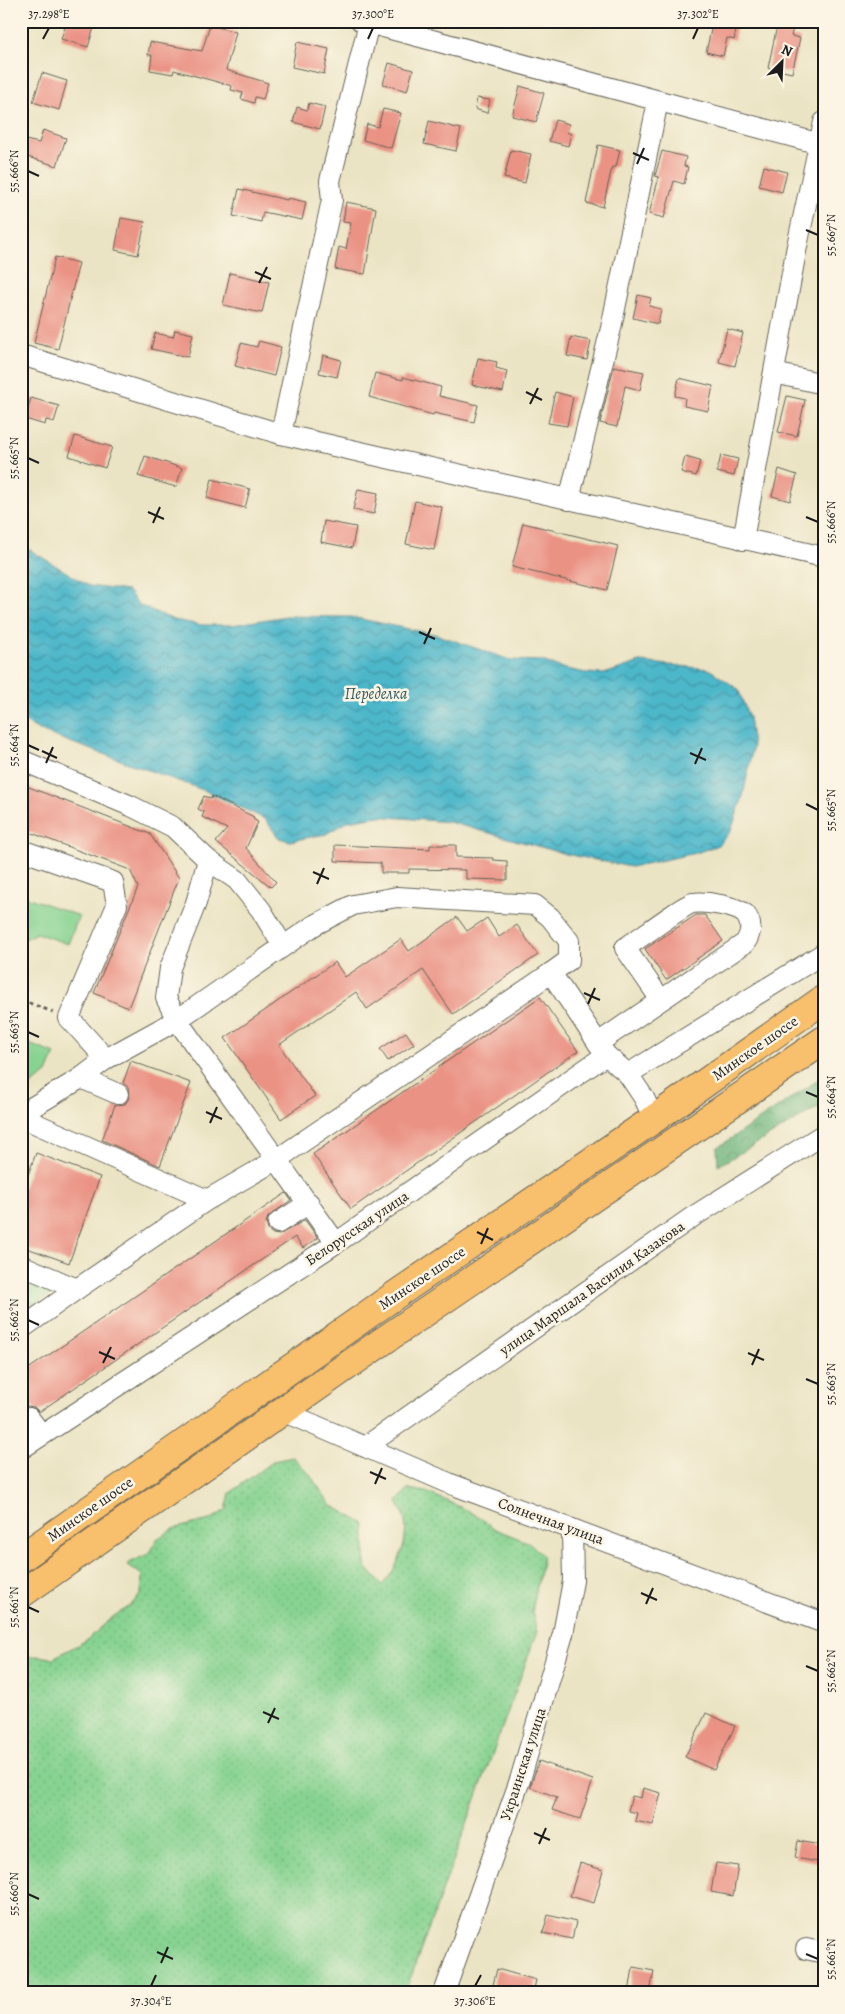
<svg xmlns="http://www.w3.org/2000/svg" width="845" height="2014" font-family="Alegreya,serif">
  <style>
    .grass { fill: url(#grass-dots); stroke: #527856 }
    .forest { fill: url(#forest-crowns); stroke: #44684c }
    .park { fill: #87d391; stroke: #527856 }
    .water { fill: url(#water-waves); stroke: #346a73 }
    .building { fill: #ea9284 }
    .lines { fill: none; stroke-linecap: round; stroke-linejoin: round }
    .minor-casing { stroke: #646257; stroke-width: 22 }
    .highway-casing { stroke: #646257; stroke-width: 30 }
    .path { stroke: #646257; stroke-width: 3; stroke-dasharray: 4 4; stroke-linecap: butt }
    .minor { stroke: #fff; stroke-width: 20 }
    .highway { stroke: #f8bf6c; stroke-width: 28 }
    .ticks { fill: none; stroke: #1c1c1c; stroke-width: 2 }
    .labels { text-anchor: middle; dominant-baseline: central; stroke-width: 5; stroke-linejoin: round; paint-order: stroke }
    .street-label { font-size: 15px; fill: #1c1c1c; stroke: #fcf5e5 }
    .water-label { font-size: 16px; font-style: italic; fill: #305a62; stroke: #fcf5e5 }
    .neatline { fill: none; stroke: #1c1c1c; stroke-width: 2 }
    .ticks-label { font-size: 12px; text-anchor: middle; fill: #1c1c1c }
  </style>
  <defs>
    <pattern id="grass-dots" width="8" height="8" patternUnits="userSpaceOnUse" patternTransform="scale(1.25)"><rect width="8" height="8" fill="#87d391"/><path d="M2 2h.1M6 6h.1" fill="none" stroke="#74b57c" stroke-width="1.8" stroke-linecap="round"/></pattern>
    <pattern id="forest-crowns" width="20" height="18" patternUnits="userSpaceOnUse" patternTransform="scale(1.25)"><rect width="20" height="18" fill="#6db57b"/><path d="M2 6a3 3 0 1 1 6 0M12 15a3 3 0 1 1 6 0" fill="none" stroke="#599264"/></pattern>
    <pattern id="water-waves" width="16" height="10" patternUnits="userSpaceOnUse" patternTransform="scale(1.25)"><rect width="16" height="10" fill="#4db7ca"/><path d="M0 5q4-4 8 0t8 0" fill="none" stroke="#3f94a3"/></pattern>
  </defs>
  <rect width="100%" height="100%" fill="#fcf5e5"/>
  <filter id="ink" filterUnits="userSpaceOnUse"><feTurbulence type="fractalNoise" baseFrequency=".02" numOctaves="2"/><feDisplacementMap in="SourceGraphic" scale="10" xChannelSelector="R" yChannelSelector="G"/><feConvolveMatrix kernelMatrix="1 2 1 2 8 2 1 2 1" color-interpolation-filters="sRGB"/></filter>
  <filter id="wash" filterUnits="userSpaceOnUse"><feTurbulence type="fractalNoise" baseFrequency=".0096" numOctaves="4" result="noise"/><feDisplacementMap in="SourceGraphic" scale="20" xChannelSelector="R" yChannelSelector="G"/><feGaussianBlur stdDeviation="1.12" result="paint"/><feColorMatrix in="noise" values="0 0 0 0 0 0 0 0 0 0 0 0 0 0 0 0 0 1.4 0 .05"/><feComposite in="paint" operator="in"/></filter>
  <g filter="url(#wash)">
    <rect width="100%" height="100%" fill="#ebe4c4"/>
    <g class="grass">
      <polygon points="21,1269 63,1287 21,1312"/>
      <path d="M293,1457L307,1471L331,1505L365,1524V1566L382,1585C397,1570 408,1543 405,1521C404,1514 400,1508 397,1502L408,1489L426,1492L460,1507L479,1517L495,1529L530,1543L543,1556L532,1612L537,1632L405,1993H21V1659L36,1656L53,1658L87,1640L114,1616L129,1607L141,1594L142,1575L127,1564L148,1554L157,1539L173,1529L210,1520L226,1510L230,1493L273,1461Z"/>
    </g>
    <polygon class="forest" points="824,1076 824,1104 718,1166 717,1148"/>
    <g class="park">
      <polygon points="21,895 79,916 68,944 36,933 23,940 21,944"/>
      <polygon points="21,1041 55,1054 47,1073 21,1092"/>
    </g>
    <polygon class="water" points="21,550 30,550 89,586 128,591 139,605 174,620 201,625 232,625 286,616 351,617 438,635 510,660 542,661 562,668 586,673 604,674 640,662 709,669 738,689 749,717 753,747 743,796 731,831 718,845 696,853 631,867 566,854 449,822 377,816 348,821 326,834 290,841 279,838 265,819 206,791 45,733 21,720"/>
    <g id="blocks">
      <g class="building">
        <polygon points="67,21 96,21 88,47 61,39"/>
        <polygon points="713,21 737,25 734,40 727,38 723,56 706,52"/>
        <polygon points="778,21 795,21 791,36 800,38 792,73 768,68"/>
        <polygon points="210,25 236,32 226,70 268,83 263,99 255,97 254,103 241,99 243,93 231,90 232,86 174,70 173,74 150,70 152,55 148,55 150,42 202,51"/>
        <polygon points="297,42 329,49 324,74 292,67"/>
        <polygon points="389,63 413,70 407,91 383,84"/>
        <polygon points="42,73 67,81 59,110 33,102"/>
        <polygon points="520,86 544,93 536,122 512,116"/>
        <polygon points="477,98 490,100 487,113 475,109"/>
        <polygon points="309,103 325,107 320,129 293,122 297,107 307,110"/>
        <polygon points="383,109 401,113 391,148 363,140 367,124 378,127"/>
        <polygon points="555,120 569,124 567,132 571,134 568,146 549,141"/>
        <polygon points="429,121 461,129 456,151 424,144"/>
        <polygon points="43,130 66,138 57,166 21,155 21,139 39,143"/>
        <polygon points="598,145 620,150 616,167 612,167 603,207 586,203"/>
        <polygon points="511,150 531,154 525,183 504,178"/>
        <polygon points="662,151 686,157 684,166 688,167 684,184 674,181 664,218 649,214 659,177 655,176"/>
        <polygon points="764,166 787,172 782,192 759,186"/>
        <polygon points="239,189 287,200 288,198 306,202 302,220 263,212 261,222 233,216"/>
        <polygon points="346,202 376,208 365,274 335,269 339,247 346,249 351,223 343,222"/>
        <polygon points="121,218 145,222 138,255 115,250"/>
        <polygon points="55,257 79,263 58,349 34,343"/>
        <polygon points="230,273 269,282 262,313 223,305"/>
        <polygon points="638,295 651,298 649,306 661,309 658,324 633,318"/>
        <polygon points="727,329 743,333 735,366 719,362"/>
        <polygon points="175,330 193,334 188,357 151,349 155,333 173,337"/>
        <polygon points="571,337 591,341 587,360 567,356"/>
        <polygon points="259,341 281,347 274,376 235,366 241,343 257,347"/>
        <polygon points="323,355 341,360 337,377 319,373"/>
        <polygon points="478,358 497,362 496,368 507,371 503,392 472,385"/>
        <polygon points="614,366 644,372 640,390 625,386 617,427 600,423"/>
        <polygon points="375,373 403,380 403,377 441,387 439,396 478,405 474,422 434,413 433,415 369,397"/>
        <polygon points="679,378 713,386 708,411 684,406 685,398 675,396"/>
        <polygon points="555,392 573,397 567,426 548,423"/>
        <polygon points="787,396 805,400 797,436 778,432"/>
        <polygon points="31,398 59,406 54,422 46,420 45,425 25,419"/>
        <polygon points="75,436 112,447 105,468 69,456"/>
        <polygon points="721,455 738,459 734,476 717,472"/>
        <polygon points="145,456 182,468 176,487 138,476"/>
        <polygon points="685,457 700,461 696,476 681,472"/>
        <polygon points="779,469 797,475 790,501 772,496"/>
        <polygon points="212,479 250,489 245,508 207,498"/>
        <polygon points="358,489 378,493 374,514 353,510"/>
        <polygon points="415,501 442,507 434,550 406,544"/>
        <polygon points="324,521 356,527 352,548 321,542"/>
        <polygon points="523,523 618,546 607,590 512,567"/>
        <polygon points="21,784 150,834 179,878 128,1008 94,993 138,887 130,870 21,829"/>
        <polygon points="204,796 211,799 212,796 254,817 253,819 258,822 246,848 276,882 271,887 216,842 227,829 202,817 204,812 198,809"/>
        <polygon points="335,845 430,849 430,845 456,845 456,857 493,858 493,860 507,861 507,880 466,879 466,870 409,869 409,873 381,873 381,863 335,861"/>
        <polygon points="696,915 705,915 723,941 666,980 645,949"/>
        <polygon points="457,917 467,931 487,918 499,937 517,925 538,955 453,1014 423,970 367,1009 356,992 279,1045 315,1096 281,1119 225,1038 335,962 345,977 401,939 409,951"/>
        <polygon points="540,997 578,1051 351,1209 313,1154"/>
        <polygon points="406,1032 414,1044 388,1061 380,1049"/>
        <polygon points="131,1061 191,1083 160,1166 102,1140 115,1105 125,1104 129,1098 128,1087 123,1083"/>
        <polygon points="36,1153 100,1177 69,1263 21,1246 21,1194"/>
        <polygon points="286,1193 291,1200 268,1217 266,1223 268,1230 273,1234 279,1235 305,1220 318,1238 303,1248 295,1237 39,1412 34,1407 28,1406 21,1409 21,1374"/>
        <polygon points="706,1713 735,1726 714,1770 685,1757"/>
        <polygon points="539,1761 593,1780 580,1819 552,1810 557,1797 530,1787"/>
        <polygon points="643,1788 661,1793 653,1825 635,1821 637,1813 628,1811 632,1796 641,1798"/>
        <polygon points="798,1841 821,1845 818,1862 795,1858"/>
        <polygon points="580,1863 603,1870 594,1903 570,1896"/>
        <polygon points="716,1863 738,1866 733,1896 711,1892"/>
        <polygon points="548,1915 576,1922 572,1939 543,1933"/>
        <polygon points="633,1967 654,1971 650,1993 629,1993"/>
        <polygon points="497,1969 536,1980 533,1993 491,1993"/>
      </g>
    </g>
  </g>
  <g filter="url(#ink)">
    <use href="#blocks" fill-opacity="0" stroke="#646257" stroke-width="1"/>
    <g class="lines">
      <g class="minor-casing">
        <g id="minor">
          <polyline points="361,21 824,145"/>
          <polyline points="21,355 281,434 824,557"/>
          <polyline points="774,373 824,384"/>
          <polyline points="281,434 332,200 330,181 369,23"/>
          <polyline points="569,500 611,328 658,101"/>
          <polyline points="743,540 797,246 824,122"/>
          <polyline points="21,760 131,806 173,827 208,860 196,903 170,968 166,998 177,1020 336,1243"/>
          <polyline points="21,850 113,882 117,905 69,1018 106,1059"/>
          <polyline points="208,860 237,880 261,910 283,946"/>
          <polyline points="551,973 606,1055 628,1074 644,1098 654,1119"/>
          <path d="M598,1043L745,943C751,934 753,923 745,914C736,906 704,901 693,903C685,904 636,941 625,948L661,1000"/>
          <polyline points="628,1074 824,953"/>
          <polyline points="81,1078 118,1094"/>
          <polyline points="21,1114 81,1078 106,1059 177,1020 313,926 353,905 397,897 535,905 550,917 569,941 569,960 551,973 276,1160 207,1200 77,1289 21,1329"/>
          <polyline points="21,1117 207,1200"/>
          <polyline points="278,1223 309,1203"/>
          <polyline points="21,1265 77,1289"/>
          <polyline points="282,1411 451,1484 824,1623"/>
          <polyline points="29,1418 42,1435"/>
          <polyline points="365,1447 691,1218 824,1134"/>
          <polyline points="21,1449 336,1243 606,1055"/>
          <polyline points="806,1949 824,1953"/>
          <polyline points="444,1993 520,1780 563,1634 573,1581 572,1529"/>
        </g>
      </g>
      <g class="highway-casing">
        <g id="highway">
          <polyline points="21,1558 394,1296 654,1119 824,999"/>
          <polyline points="21,1594 380,1343 824,1040"/>
        </g>
      </g>
      <polyline class="path" points="21,1000 53,1012"/>
      <use href="#minor" class="minor"/>
      <use href="#highway" class="highway"/>
    </g>
  </g>
  <path class="ticks" d="M43,39L49,28M368,39L373,28M693,39L698,28M633,153L649,160M637,164L644,148M28,171L39,176M806,230L818,235M255,272L271,279M259,283L267,267M526,392L542,400M530,404L538,388M28,458L39,463M148,512L164,519M806,517L818,522M153,523L160,507M419,632L435,639M424,644L431,628M28,745L39,750M42,751L57,758M690,753L706,760M46,763L53,747M695,764L702,748M806,804L818,810M313,872L329,879M317,884L324,868M584,993L600,1000M588,1004L595,988M28,1032L39,1037M806,1092L818,1097M206,1112L222,1119M210,1123L217,1107M477,1232L493,1240M481,1244L488,1228M28,1320L39,1325M99,1352L115,1359M748,1353L764,1360M103,1363L111,1347M752,1365L759,1349M806,1379L818,1384M370,1472L386,1479M375,1484L382,1468M641,1593L657,1600M646,1604L653,1588M28,1607L39,1612M806,1666L818,1671M263,1712L279,1719M268,1723L275,1708M534,1833L550,1840M539,1844L546,1828M28,1894L39,1899M157,1952L173,1959M806,1954L818,1959M161,1963L168,1947M151,1986L156,1975M475,1986L481,1975"/>
  <g class="labels">
    <g class="street-label">
      <text transform="translate(755 1048) rotate(-35)">Минское шоссе</text>
      <text transform="translate(357 1228) rotate(-34)">Белорусская улица</text>
      <text transform="translate(422 1278) rotate(-34)">Минское шоссе</text>
      <text transform="translate(592 1288) rotate(-35)">улица Маршала Василия Казакова</text>
      <text transform="translate(90 1509) rotate(-35)">Минское шоссе</text>
      <text transform="translate(551 1521) rotate(20)">Солнечная улица</text>
      <text transform="translate(523 1764) rotate(-72)">Украинская улица</text>
    </g>
    <g class="water-label">
      <text x="376" y="694">Переделка</text>
    </g>
  </g>
  <rect width="845" height="2014" fill="none" stroke="#fcf5e5" stroke-width="55"/>
  <g transform="translate(782 62) rotate(24)" stroke="#fcf5e5" stroke-width="4" paint-order="stroke">
  <path d="M0-4L9 19L0 12L-9 19Z" fill="#1c1c1c"/>
  <text y="-8" font-size="14" font-weight="bold" text-anchor="middle" fill="#1c1c1c">N</text>
  </g>
  <rect x="28" y="28" width="790" height="1958" class="neatline"/>
  <g class="ticks-label">
    <text x="49" y="18">37.298°E</text>
    <text x="373" y="18">37.300°E</text>
    <text x="698" y="18">37.302°E</text>
    <text transform="translate(14 171) rotate(-90)" y="4">55.666°N</text>
    <text transform="translate(831 235) rotate(-90)" y="4">55.667°N</text>
    <text transform="translate(14 458) rotate(-90)" y="4">55.665°N</text>
    <text transform="translate(831 522) rotate(-90)" y="4">55.666°N</text>
    <text transform="translate(14 745) rotate(-90)" y="4">55.664°N</text>
    <text transform="translate(831 810) rotate(-90)" y="4">55.665°N</text>
    <text transform="translate(14 1032) rotate(-90)" y="4">55.663°N</text>
    <text transform="translate(831 1097) rotate(-90)" y="4">55.664°N</text>
    <text transform="translate(14 1320) rotate(-90)" y="4">55.662°N</text>
    <text transform="translate(831 1384) rotate(-90)" y="4">55.663°N</text>
    <text transform="translate(14 1607) rotate(-90)" y="4">55.661°N</text>
    <text transform="translate(831 1671) rotate(-90)" y="4">55.662°N</text>
    <text transform="translate(14 1894) rotate(-90)" y="4">55.660°N</text>
    <text transform="translate(831 1959) rotate(-90)" y="4">55.661°N</text>
    <text x="151" y="2005">37.304°E</text>
    <text x="475" y="2005">37.306°E</text>
  </g>
</svg>
